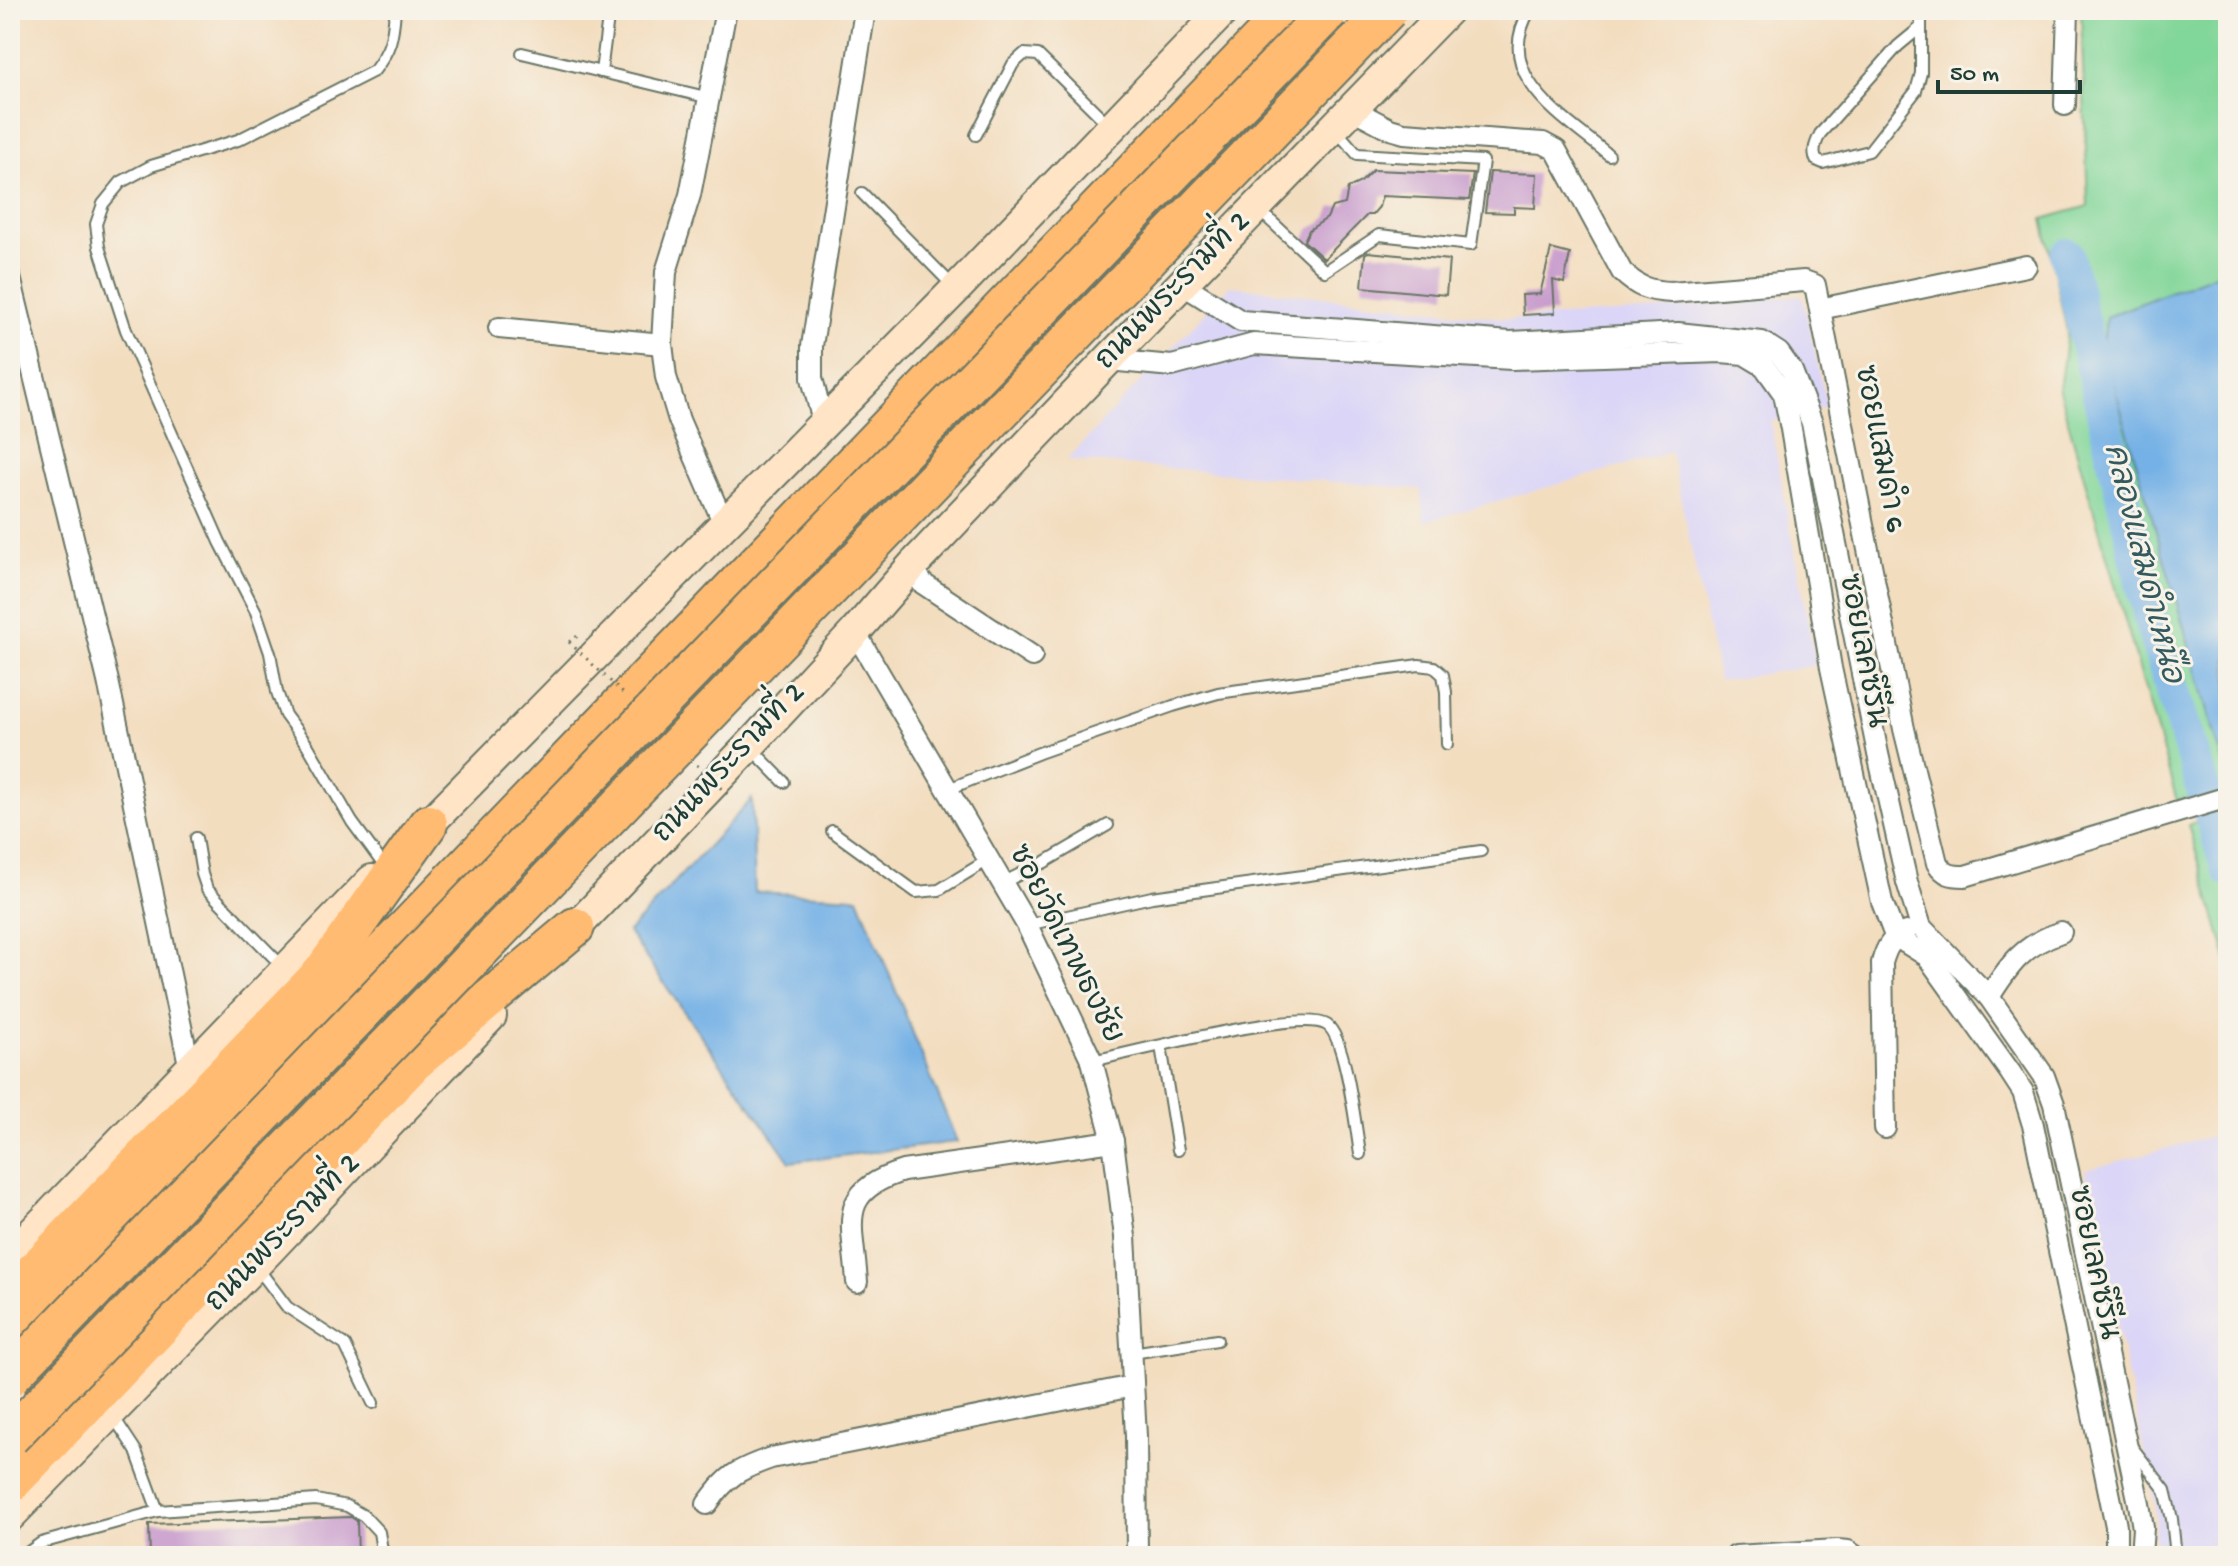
<svg xmlns="http://www.w3.org/2000/svg" width="2238" height="1566" font-family="'Gochi Hand','Playpen Sans Thai',sans-serif">
  <style>
    .built { fill: #dbd6f7 }
    .green { fill: #81d699; stroke: #508a66; stroke-width: 2 }
    .water { fill: #74b1e6; stroke: #4a778d; stroke-width: 2 }
    .lines { fill: none; stroke-linecap: round; stroke-linejoin: round }
    .river { stroke: #74b1e6; stroke-width: 34 }
    .building { fill: #c698cc }
    .lane-casing { stroke: #697565; stroke-width: 14 }
    .street-casing { stroke: #697565; stroke-width: 24 }
    .secondary-casing { stroke: #697565; stroke-width: 34 }
    .highway-casing { stroke: #697565; stroke-width: 42 }
    .path { stroke: #697565; stroke-width: 3; stroke-dasharray: 2 6; stroke-linecap: butt }
    .lane { stroke: #fff; stroke-width: 10 }
    .street { stroke: #fff; stroke-width: 20 }
    .secondary { stroke: #ffe4c6; stroke-width: 30 }
    .highway { stroke: #ffbb71; stroke-width: 38 }
    .highway-bridge-casing { stroke: #697565; stroke-width: 42; stroke-linecap: butt }
    .path-bridge { stroke: #697565; stroke-width: 3; stroke-dasharray: 2 6; stroke-linecap: butt }
    .highway-bridge { stroke: #ffbb71; stroke-width: 38 }
    .labels { text-anchor: middle; dominant-baseline: central; stroke-width: 6; stroke-linejoin: round; paint-order: stroke }
    .street-label { font-size: 30px; fill: #1f3d34; stroke: #f7f3e8 }
    .water-label { font-size: 32px; font-style: italic; fill: #345a60; stroke: #f7f3e8 }
  </style>
  <rect width="100%" height="100%" fill="#f7f3e8"/>
  <filter id="ink" filterUnits="userSpaceOnUse"><feTurbulence type="fractalNoise" baseFrequency=".0125" numOctaves="2"/><feDisplacementMap in="SourceGraphic" scale="16" xChannelSelector="R" yChannelSelector="G"/><feConvolveMatrix kernelMatrix="1 2 1 2 8 2 1 2 1" color-interpolation-filters="sRGB"/></filter>
  <filter id="wash" filterUnits="userSpaceOnUse"><feTurbulence type="fractalNoise" baseFrequency=".006" numOctaves="4" result="noise"/><feDisplacementMap in="SourceGraphic" scale="32" xChannelSelector="R" yChannelSelector="G"/><feGaussianBlur stdDeviation="1.8" result="paint"/><feColorMatrix in="noise" values="0 0 0 0 0 0 0 0 0 0 0 0 0 0 0 0 0 1.4 0 .05"/><feComposite in="paint" operator="in"/></filter>
  <g filter="url(#wash)">
    <rect width="100%" height="100%" fill="#f3ddbf"/>
    <g class="built">
      <polygon points="1230,286 1508,319 1648,311 1802,295 1827,406 1770,421 1816,665 1719,681 1671,452 1424,522 1421,489 1067,460"/>
      <polygon points="2228,1132 2228,1556 2156,1556 2155,1505 2085,1170"/>
    </g>
    <g class="green">
      <polygon points="2081,10 2228,10 2228,269 2107,317 2103,348 2228,778 2228,789 2177,801 2059,390 2067,332 2043,219 2088,206"/>
      <polygon points="2228,809 2228,962 2188,825"/>
    </g>
    <g class="water">
      <polygon points="2228,269 2228,749 2220,752 2103,348 2106,317"/>
      <polygon points="752,799 755,892 858,897 957,1142 790,1162 628,932"/>
    </g>
    <g class="lines">
      <polyline class="river" points="2067,255 2152,625 2228,869"/>
    </g>
    <g id="blocks">
      <g class="building">
        <polygon points="1373,170 1473,174 1469,200 1382,196 1379,207 1372,215 1367,215 1324,259 1304,241 1309,230 1327,218 1332,207 1345,204 1348,188 1361,182"/>
        <polygon points="1490,172 1537,174 1535,208 1514,207 1514,213 1485,212"/>
        <polygon points="1551,249 1570,254 1564,283 1553,280 1555,313 1523,315 1522,295 1540,294"/>
        <polygon points="1368,252 1449,260 1446,295 1362,287 1365,254"/>
        <polygon points="351,1517 357,1521 358,1556 150,1556 149,1524"/>
      </g>
    </g>
  </g>
  <g filter="url(#ink)">
    <use href="#blocks" fill-opacity="0" stroke="#697565" stroke-width="2"/>
    <g class="lines">
      <g class="lane-casing">
        <g id="lane">
          <path d="M1530,10C1490,76 1564,117 1609,155"/>
          <polyline points="575,12 576,10"/>
          <path d="M1921,27L1898,46L1820,134C1816,143 1812,150 1816,160L1823,163L1869,151L1916,91L1921,73V10"/>
          <polyline points="522,53 710,98"/>
          <polyline points="601,72 609,10"/>
          <polyline points="976,135 1013,64 1024,54 1038,55 1110,126"/>
          <polyline points="862,193 953,286"/>
          <polyline points="1259,210 1325,271 1379,235 1471,245 1483,161 1357,154 1335,129"/>
          <polyline points="750,747 784,782"/>
          <polyline points="946,790 1039,753 1173,706 1218,693 1419,665 1434,667 1443,675 1446,692 1447,744"/>
          <polyline points="832,831 916,892 939,890 988,860"/>
          <polyline points="196,838 202,874 207,889 283,967"/>
          <path d="M385,867L352,822L308,746L285,715L277,692L270,653L256,612L220,542L126,330L99,247L96,224L103,204L121,182L151,166L238,140L374,71C391,49 393,37 395,10"/>
          <polyline points="1002,883 1045,862 1108,825"/>
          <polyline points="1027,925 1152,897 1481,851"/>
          <polyline points="1161,1046 1178,1150"/>
          <path d="M1092,1061C1130,1053 1301,1008 1327,1025C1346,1038 1356,1129 1360,1154"/>
          <polyline points="256,1266 287,1307 345,1345 373,1403"/>
          <polyline points="1132,1353 1217,1340"/>
          <polyline points="2132,1447 2165,1490 2172,1519 2176,1556"/>
          <polyline points="158,1511 316,1500 347,1506 364,1516 379,1532 383,1556"/>
          <polyline points="23,1556 41,1543 158,1511 136,1451 113,1416"/>
        </g>
      </g>
      <g class="street-casing">
        <g id="street">
          <polyline points="2065,105 2068,10"/>
          <path d="M1352,109L1390,129L1404,133L1543,143L1556,150L1622,272C1638,287 1648,291 1671,292L1804,281L1815,285L1904,729L1937,863C1945,875 1951,876 1965,876L2228,797"/>
          <polyline points="10,277 108,681 190,1069"/>
          <polyline points="1182,284 1241,321 1510,342 1678,333 1762,342 1779,353 1792,371 1812,423 1878,754 1907,882 1921,927 1989,997 2044,1076 2054,1104 2139,1504 2143,1528 2141,1556"/>
          <polyline points="1820,309 2026,266"/>
          <polyline points="499,328 662,344"/>
          <polyline points="1108,360 1172,366 1254,344 1512,359 1721,352 1744,354 1764,366 1784,394 1791,429 1831,668 1882,902 1895,936 1927,956 2010,1072 2023,1092 2033,1125 2116,1526 2116,1556"/>
          <polyline points="823,422 812,378 812,346 865,10"/>
          <polyline points="724,524 679,420 666,377 662,344 666,272 690,195 726,10"/>
          <polyline points="913,565 922,583 1032,656"/>
          <polyline points="855,632 1027,925 1092,1061 1113,1141 1125,1237 1136,1436 1137,1556"/>
          <path d="M1989,997C2009,965 2023,945 2061,932"/>
          <path d="M1885,1128L1882,963C1886,948 1891,938 1906,932"/>
          <path d="M857,1282C853,1223 835,1192 903,1171L1113,1141"/>
          <path d="M707,1504C728,1475 737,1470 771,1458L1133,1386"/>
          <polyline points="1736,1556 1837,1550 1848,1551 1855,1556"/>
        </g>
      </g>
      <g class="secondary-casing">
        <g id="secondary">
          <polyline points="412,841 956,289 1224,10"/>
          <polyline points="560,944 749,746 855,632 913,565 1108,360 1448,10"/>
          <polyline points="10,1256 372,880"/>
          <polyline points="10,1516 255,1265 491,1016"/>
        </g>
      </g>
      <g class="highway-casing">
        <g id="highway">
          <polyline points="10,1296 321,974 428,824"/>
          <polyline points="10,1340 1289,10"/>
          <polyline points="10,1484 413,1063 575,927"/>
        </g>
      </g>
      <polyline class="path" points="569,642 579,635"/>
      <use href="#lane" class="lane"/>
      <use href="#street" class="street"/>
      <use href="#secondary" class="secondary"/>
      <use href="#highway" class="highway"/>
      <g class="highway-bridge-casing">
        <g id="highway-bridge">
          <polyline points="10,1377 1330,10"/>
          <polyline points="10,1437 1388,10"/>
        </g>
      </g>
      <g class="path-bridge">
        <polyline points="569,642 626,696"/>
        <polyline points="697,765 729,796"/>
      </g>
      <use href="#highway-bridge" class="highway-bridge"/>
    </g>
  </g>
  <g class="labels">
    <g class="street-label">
      <text transform="translate(1174 292) rotate(-46)">ถนนพระรามที่ 2</text>
      <text transform="translate(1878 449) rotate(79)">ซอยแสมดำ 6</text>
      <text transform="translate(1861 651) rotate(79)">ซอยเลคซีรีน</text>
      <text transform="translate(730 764) rotate(-47)">ถนนพระรามที่ 2</text>
      <text transform="translate(1064 945) rotate(63)">ซอยวัดเทพธงชัย</text>
      <text transform="translate(284 1234) rotate(-46)">ถนนพระรามที่ 2</text>
      <text transform="translate(2092 1263) rotate(78)">ซอยเลคซีรีน</text>
    </g>
    <g class="water-label">
      <text transform="translate(2141 564) rotate(76)">คลองแสมดำเหนือ</text>
    </g>
  </g>
  <rect width="2238" height="1566" fill="none" stroke="#f7f3e8" stroke-width="40"/>
  <path d="M1938 80v12h142v-12" fill="none" stroke="#1f3d34" stroke-width="4"/>
  <text x="1950" y="80" font-size="24" fill="#1f3d34" stroke="#f7f3e8" stroke-width="6" paint-order="stroke">50 m</text>
</svg>
